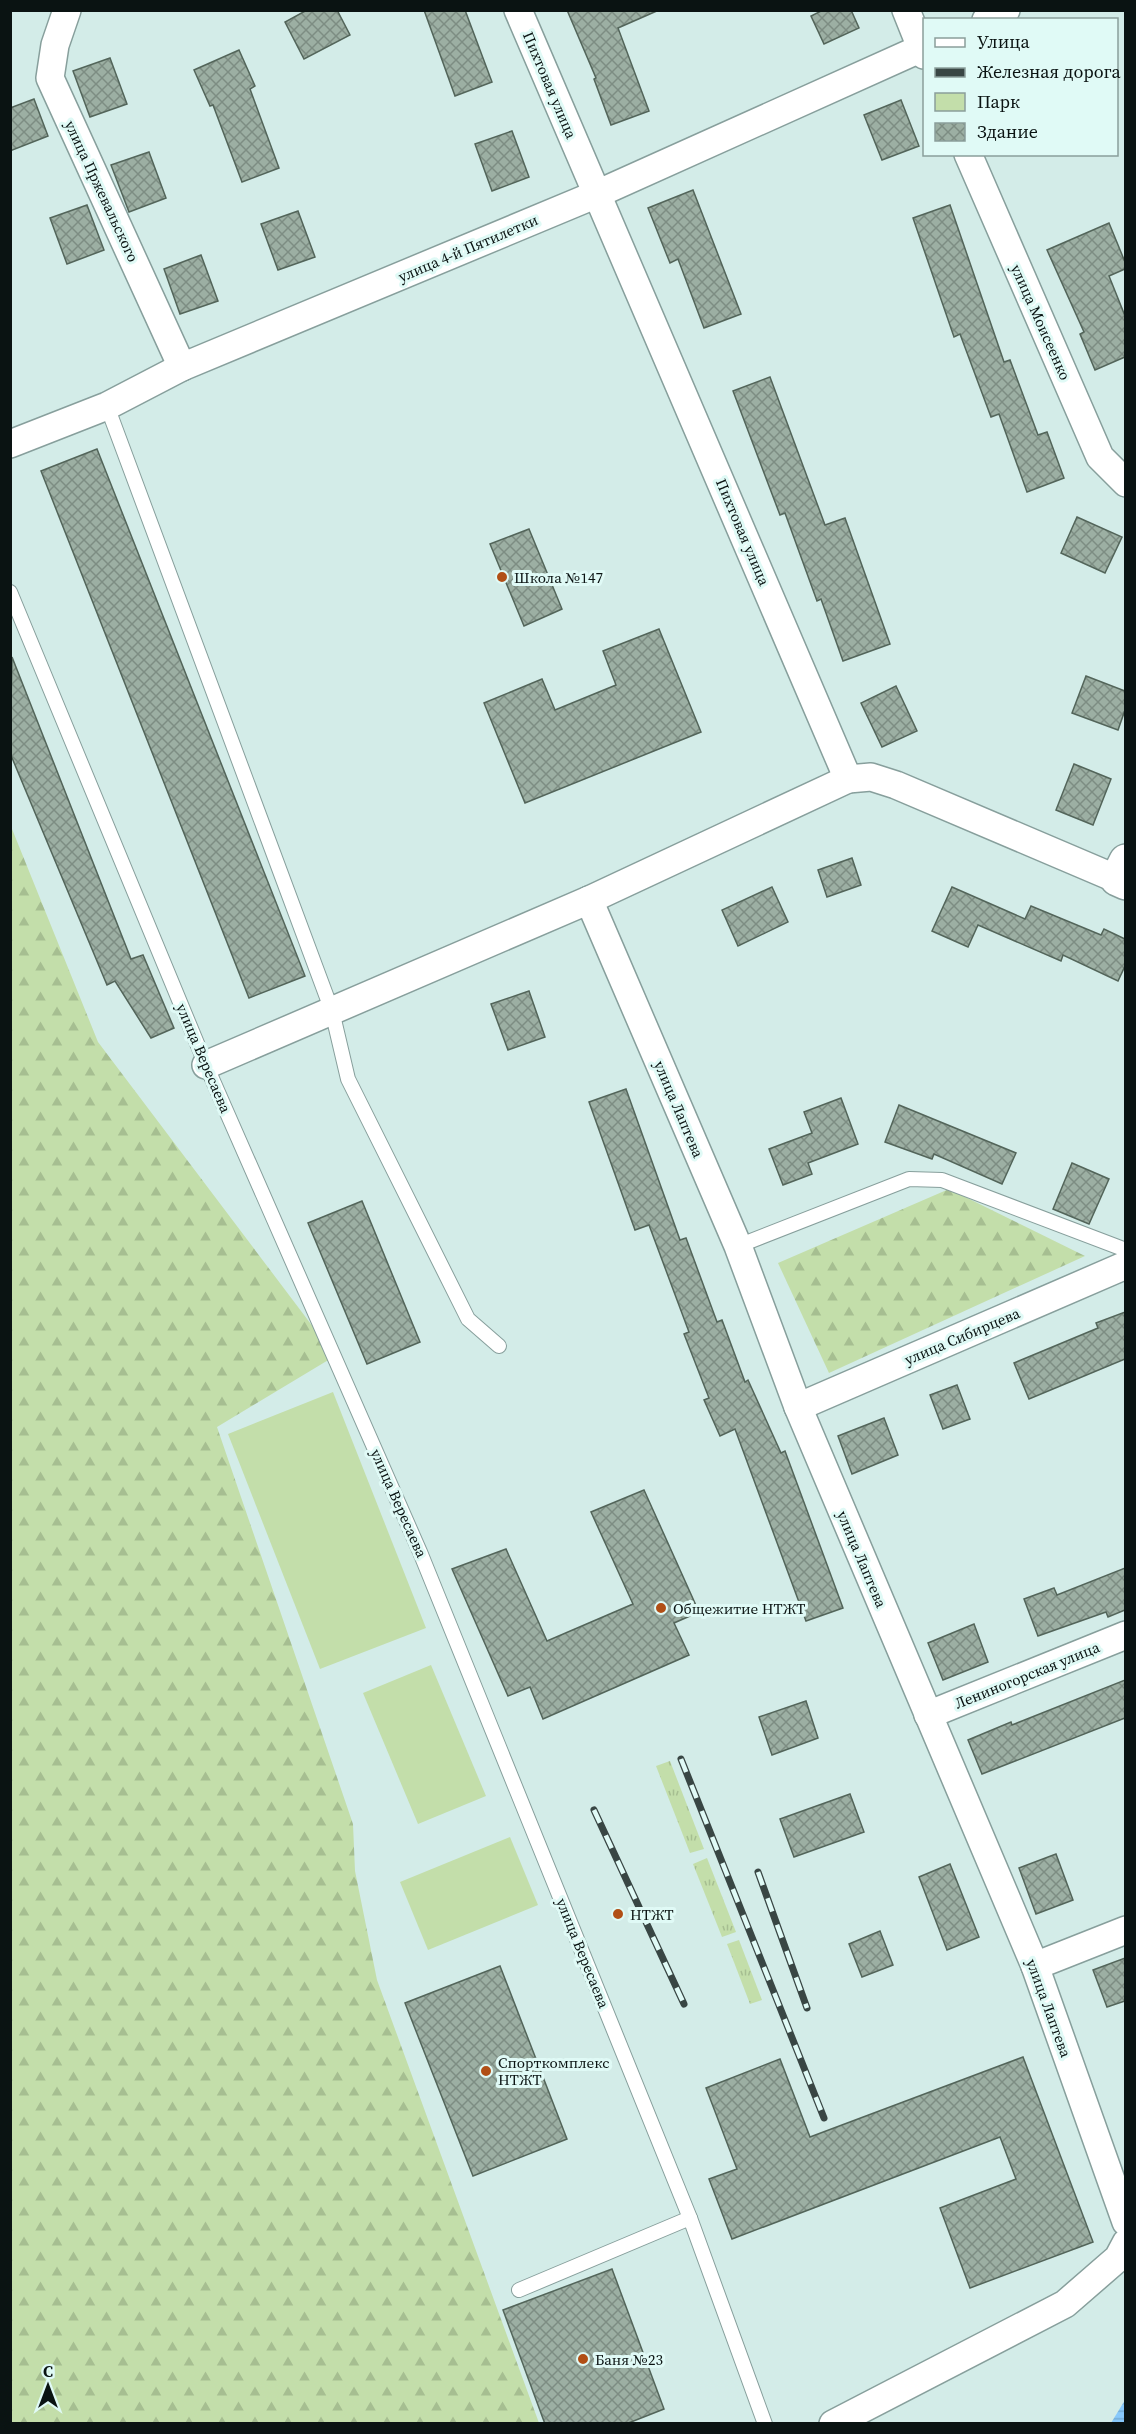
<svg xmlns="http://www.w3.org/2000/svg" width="1136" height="2434" font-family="'Source Serif 4',serif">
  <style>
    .grass { fill: url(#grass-tufts) }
    .forest { fill: url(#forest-firs) }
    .green { fill: #c3deaa }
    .water { fill: url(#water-rules) }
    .building { fill: url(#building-cross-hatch); stroke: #53655a; stroke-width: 1.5 }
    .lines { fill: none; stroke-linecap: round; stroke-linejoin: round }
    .service-casing { stroke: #879f9c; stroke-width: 16 }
    .minor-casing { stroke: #879f9c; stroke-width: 30 }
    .tertiary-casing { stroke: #879f9c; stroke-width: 36 }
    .service { stroke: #fff; stroke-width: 14 }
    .minor { stroke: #fff; stroke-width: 27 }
    .tertiary { stroke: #fff; stroke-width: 33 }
    .rail-casing { stroke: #394644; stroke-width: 7 }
    .rail { stroke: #e0faf6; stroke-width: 4.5; stroke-dasharray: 14; stroke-linecap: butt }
    .poi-dot { fill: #b14f16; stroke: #e0faf6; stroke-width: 2 }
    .labels { text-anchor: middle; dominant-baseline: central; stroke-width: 6; stroke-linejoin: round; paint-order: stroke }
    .street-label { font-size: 15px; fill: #0a1312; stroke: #e0faf6 }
    .poi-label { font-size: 15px; fill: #0a1312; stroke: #e0faf6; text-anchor: start }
  </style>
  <defs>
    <pattern id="grass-tufts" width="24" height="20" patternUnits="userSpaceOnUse" patternTransform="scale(1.5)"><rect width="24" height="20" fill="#c3deaa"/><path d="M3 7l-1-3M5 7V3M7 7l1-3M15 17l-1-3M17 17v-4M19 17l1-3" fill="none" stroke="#a6be91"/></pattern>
    <pattern id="forest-firs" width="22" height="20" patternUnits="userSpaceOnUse" patternTransform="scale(1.5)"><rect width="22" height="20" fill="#c3deaa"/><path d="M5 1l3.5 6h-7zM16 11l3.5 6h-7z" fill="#a6be91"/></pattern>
    <pattern id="water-rules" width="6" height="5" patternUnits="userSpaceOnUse" patternTransform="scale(1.5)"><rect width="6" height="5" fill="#88c9fb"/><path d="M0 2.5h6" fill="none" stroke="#74acd6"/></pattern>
    <pattern id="building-cross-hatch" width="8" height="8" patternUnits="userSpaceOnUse" patternTransform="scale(1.5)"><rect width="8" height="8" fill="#9cafa3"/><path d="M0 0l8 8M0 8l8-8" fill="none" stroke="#7d8d83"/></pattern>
  </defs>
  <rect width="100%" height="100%" fill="#d3ece8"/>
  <g class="grass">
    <polygon points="670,1761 704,1849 690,1853 656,1766"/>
    <polygon points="707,1858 736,1932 722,1937 693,1864"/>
    <polygon points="739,1940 762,2000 750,2004 727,1944"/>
  </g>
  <g class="forest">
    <polygon points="10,824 98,1042 335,1356 217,1427 353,1824 355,1871 377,1980 539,2423 11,2423"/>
    <polygon points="949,1189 1085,1256 829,1373 778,1263"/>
  </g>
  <g class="green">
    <polygon points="333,1392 426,1628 320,1669 228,1434"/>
    <polygon points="431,1665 486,1796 418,1824 363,1693"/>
    <polygon points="510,1837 538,1905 428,1950 400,1882"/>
  </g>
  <polygon class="water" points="1125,2400 1125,2423 1111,2423"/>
  <g class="building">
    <polygon points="307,10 337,10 350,35 304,59 285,22"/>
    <polygon points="424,10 465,10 492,82 455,96"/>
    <polygon points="567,10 659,10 618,28 649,111 611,125 594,79 596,78"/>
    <polygon points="823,10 851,10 859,28 824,44 811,16"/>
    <polygon points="239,50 255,86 250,89 279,168 242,182 213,105 210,106 194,70"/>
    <polygon points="110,58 127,104 90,117 73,71"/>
    <polygon points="34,99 48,136 10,151 10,108"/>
    <polygon points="901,100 919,146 882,160 864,115"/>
    <polygon points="512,131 529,177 492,191 475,144"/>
    <polygon points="149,152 166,198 129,212 111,165"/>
    <polygon points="693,190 741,314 704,328 678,259 670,263 648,208"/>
    <polygon points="87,205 104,250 67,264 50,218"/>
    <polygon points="950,205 1004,362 1010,360 1038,435 1047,432 1064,478 1027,492 999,414 991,417 960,334 954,337 913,218"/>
    <polygon points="298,211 315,257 278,270 261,224"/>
    <polygon points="1109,223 1125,262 1125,269 1109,276 1125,316 1125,357 1095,370 1080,334 1084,332 1047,250"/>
    <polygon points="201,255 218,301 180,314 164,269"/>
    <polygon points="770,377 825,525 845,518 890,644 843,661 821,599 817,601 785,513 780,515 733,391"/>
    <polygon points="97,449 305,976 249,998 41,471"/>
    <polygon points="1077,517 1122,537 1105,573 1061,553"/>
    <polygon points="529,529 562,609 524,626 490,544"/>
    <polygon points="659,629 701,732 525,803 484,703 542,679 555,710 616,685 603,651"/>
    <polygon points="12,657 131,959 143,955 174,1028 151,1038 115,981 107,985 10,753"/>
    <polygon points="1086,676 1125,691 1125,710 1118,730 1072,713"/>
    <polygon points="896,686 917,731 882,747 861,703"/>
    <polygon points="1074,764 1111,779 1093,825 1056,810"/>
    <polygon points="852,858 861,885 827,897 818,870"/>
    <polygon points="772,887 788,922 738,946 722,910"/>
    <polygon points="952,887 1025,919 1031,906 1101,935 1104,929 1125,939 1125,966 1118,981 1063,955 1061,961 978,925 968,947 932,931"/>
    <polygon points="529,991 545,1037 508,1050 491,1004"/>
    <polygon points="626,1089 680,1240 686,1238 717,1322 722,1320 745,1382 748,1380 781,1453 785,1451 843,1608 806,1621 735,1429 720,1436 704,1400 709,1398 684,1334 689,1332 649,1225 635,1230 589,1102"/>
    <polygon points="841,1098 858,1144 808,1163 812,1174 783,1185 769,1149 812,1133 804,1112"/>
    <polygon points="899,1105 1016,1153 1002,1184 934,1154 932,1159 885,1142"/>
    <polygon points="1072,1163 1109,1179 1089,1224 1053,1209"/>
    <polygon points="362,1201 420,1342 367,1364 308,1223"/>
    <polygon points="1125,1312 1125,1359 1029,1399 1014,1363 1098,1328 1096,1323"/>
    <polygon points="957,1385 970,1419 943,1429 930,1395"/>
    <polygon points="884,1418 898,1455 852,1474 838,1436"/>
    <polygon points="644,1490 699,1612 674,1623 689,1655 543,1719 530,1687 508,1696 452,1569 506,1549 547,1641 633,1604 591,1512"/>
    <polygon points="1125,1568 1125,1610 1108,1617 1106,1612 1038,1636 1024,1599 1054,1588 1057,1595"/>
    <polygon points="974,1624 988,1662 943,1680 928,1643"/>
    <polygon points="1125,1680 1125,1718 982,1774 968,1740 1011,1722 1012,1725"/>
    <polygon points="806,1701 818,1738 772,1755 759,1717"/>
    <polygon points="850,1794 864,1832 794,1857 780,1819"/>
    <polygon points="1056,1854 1073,1900 1036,1914 1019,1868"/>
    <polygon points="950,1864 979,1937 947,1950 919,1877"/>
    <polygon points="880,1931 893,1965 862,1977 849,1944"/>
    <polygon points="1125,1958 1125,2001 1107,2007 1093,1970"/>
    <polygon points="500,1966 567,2139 473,2176 405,2003"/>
    <polygon points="1023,2057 1093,2242 970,2288 940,2208 1016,2179 1000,2137 732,2239 709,2179 737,2169 706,2088 780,2059 810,2137"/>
    <polygon points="612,2269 664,2409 626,2424 545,2424 503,2310"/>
  </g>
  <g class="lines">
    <g class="service-casing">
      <g id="service">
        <polyline points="107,406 332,1011 348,1079 468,1319 499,1346"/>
        <polyline points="10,592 206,1065 420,1552 690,2218 765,2424"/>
        <polyline points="738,1246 909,1179 942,1180 1126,1250"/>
        <polyline points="519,2290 690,2218"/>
      </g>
    </g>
    <g class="minor-casing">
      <g id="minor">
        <polyline points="67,10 55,45 50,78 182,367"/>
        <polyline points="518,10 848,779 871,777 896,785 1117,879"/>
        <polyline points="906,10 924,55"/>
        <polyline points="986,20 1006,10"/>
        <polyline points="968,154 1100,457 1126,483"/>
        <polyline points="10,444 107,406 182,367 597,194 924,47"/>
        <polyline points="589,900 738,1246 798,1407 1035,1966 1126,2222"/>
        <polyline points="206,1065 589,900 848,779"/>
        <polyline points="798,1407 1126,1265"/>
        <polyline points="928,1715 1126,1635"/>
        <polyline points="1035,1966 1126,1930"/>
        <polyline points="833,2424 1065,2304 1118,2258 1126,2243"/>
      </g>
    </g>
    <g class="tertiary-casing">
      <polyline id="tertiary" points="1126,861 1117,879 1126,883"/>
    </g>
    <use href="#service" class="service"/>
    <use href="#minor" class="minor"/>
    <use href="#tertiary" class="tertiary"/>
    <g class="rail-casing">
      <g id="rail">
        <polyline points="681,1759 824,2118"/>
        <polyline points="594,1810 684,2004"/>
        <polyline points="758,1872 807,2008"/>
      </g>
    </g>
    <use href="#rail" class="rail"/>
  </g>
  <g class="poi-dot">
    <circle cx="502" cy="577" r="6"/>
    <circle cx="661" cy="1608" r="6"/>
    <circle cx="618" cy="1914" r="6"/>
    <circle cx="486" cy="2071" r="6"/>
    <circle cx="583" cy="2359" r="6"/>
  </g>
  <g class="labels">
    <g class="street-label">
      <text transform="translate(550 85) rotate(67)">Пихтовая улица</text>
      <text transform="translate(102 191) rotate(65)">улица Пржевальского</text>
      <text transform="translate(468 248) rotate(-23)">улица 4-й Пятилетки</text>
      <text transform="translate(1041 322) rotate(66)">улица Моисеенко</text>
      <text transform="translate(743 532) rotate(67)">Пихтовая улица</text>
      <text transform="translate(204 1058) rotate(67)">улица Вересаева</text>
      <text transform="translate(679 1109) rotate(67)">улица Лаптева</text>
      <text transform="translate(962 1336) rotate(-23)">улица Сибирцева</text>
      <text transform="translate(399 1503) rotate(66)">улица Вересаева</text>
      <text transform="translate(862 1559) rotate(67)">улица Лаптева</text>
      <text transform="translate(1027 1675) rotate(-22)">Лениногорская улица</text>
      <text transform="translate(583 1953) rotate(68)">улица Вересаева</text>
      <text transform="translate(1049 2008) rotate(70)">улица Лаптева</text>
    </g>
    <g class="poi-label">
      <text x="514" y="577">Школа №147</text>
      <text x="673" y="1608">Общежитие НТЖТ</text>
      <text x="630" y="1914">НТЖТ</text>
      <text x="498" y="2062">Спорткомплекс<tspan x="498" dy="17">НТЖТ</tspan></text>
      <text x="595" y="2359">Баня №23</text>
    </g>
  </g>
  <rect width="1136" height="2434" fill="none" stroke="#0a1312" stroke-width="24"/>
  <rect x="923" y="18" width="195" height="138" fill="#e0faf6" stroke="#8a9e9b" stroke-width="1.5"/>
  <rect x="935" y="38" width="30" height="9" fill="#ffffff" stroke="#8a9e9b" stroke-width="1.5"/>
  <text x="977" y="48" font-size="18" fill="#0a1312">Улица</text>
  <rect x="935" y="68" width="30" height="9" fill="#394644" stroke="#8a9e9b" stroke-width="1.5"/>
  <text x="977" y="78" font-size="18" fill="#0a1312">Железная дорога</text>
  <rect x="935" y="93" width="30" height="18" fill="#c3deaa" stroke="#8a9e9b" stroke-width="1.5"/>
  <text x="977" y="108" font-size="18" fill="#0a1312">Парк</text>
  <rect x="935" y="123" width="30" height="18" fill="url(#building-cross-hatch)" stroke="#8a9e9b" stroke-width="1.5"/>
  <text x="977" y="138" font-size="18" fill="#0a1312">Здание</text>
  <g transform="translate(48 2386)" stroke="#e0faf6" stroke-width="4.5" paint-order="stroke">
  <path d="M0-4.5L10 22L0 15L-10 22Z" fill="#0a1312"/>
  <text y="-9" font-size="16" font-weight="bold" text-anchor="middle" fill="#0a1312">С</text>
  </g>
</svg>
